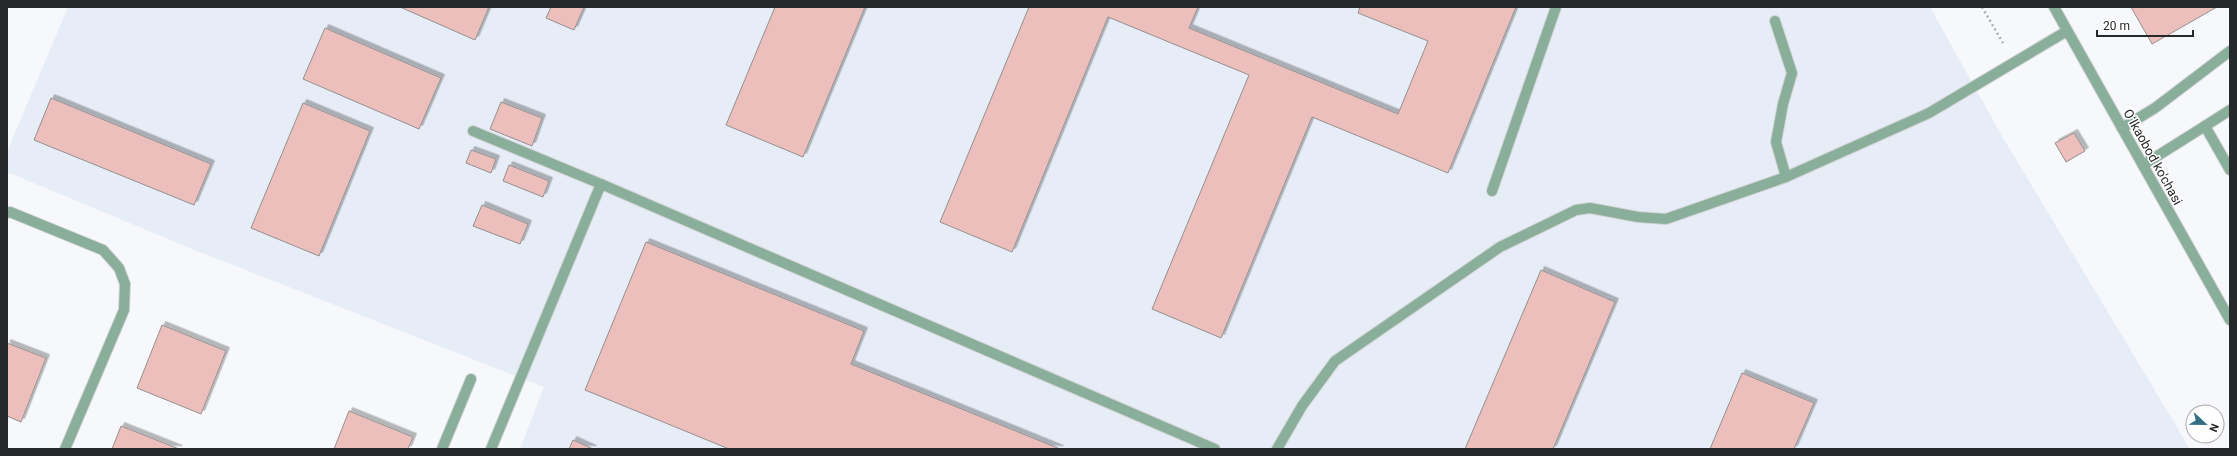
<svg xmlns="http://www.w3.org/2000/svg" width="2237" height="456" font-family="Roboto,sans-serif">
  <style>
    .built { fill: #e6edf6 }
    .building { fill: #ecbebc; stroke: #939090; filter: url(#shadow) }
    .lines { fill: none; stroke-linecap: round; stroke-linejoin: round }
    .minor-casing { stroke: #d2d3d5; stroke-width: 12 }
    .path { stroke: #acadaf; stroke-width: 2.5; stroke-dasharray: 2 3; stroke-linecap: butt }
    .minor { stroke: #89ae99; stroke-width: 10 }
    .labels { text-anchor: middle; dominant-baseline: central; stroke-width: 3; stroke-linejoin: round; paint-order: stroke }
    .street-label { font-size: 13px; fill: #272829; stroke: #fff }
  </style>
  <defs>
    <filter id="shadow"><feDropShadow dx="3.5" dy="-3.5" stdDeviation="0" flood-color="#0004"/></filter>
  </defs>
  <rect width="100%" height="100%" fill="#f7f8fb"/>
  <polygon class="built" points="68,7 1930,7 2002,136 2190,449 520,449 544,387 192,249 7,172 7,152"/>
  <g class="building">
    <polygon points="400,7 489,7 475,40"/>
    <polygon points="551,7 584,7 574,30 546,18"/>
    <polygon points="775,7 865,7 803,157 726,125"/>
    <polygon points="1029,7 1198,7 1189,28 1398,114 1428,41 1358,13 1360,7 1516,7 1448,173 1312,117 1221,338 1152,309 1249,75 1108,17 1012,252 940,222"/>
    <polygon points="2131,7 2217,7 2152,44"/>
    <polygon points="325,28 441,78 419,129 303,79"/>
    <polygon points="51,98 211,164 194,205 34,140"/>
    <polygon points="501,102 542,118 532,146 490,129"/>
    <polygon points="303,103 370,131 319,256 251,228"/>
    <polygon points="2074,133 2085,151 2066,162 2055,143"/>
    <polygon points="471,150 496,159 491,173 466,163"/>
    <polygon points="509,165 549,181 543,197 503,181"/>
    <polygon points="482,205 528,224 520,244 473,226"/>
    <polygon points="646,242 864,331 851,364 1060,449 729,449 585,390"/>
    <polygon points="1541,270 1615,302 1553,449 1465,449"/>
    <polygon points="162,325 226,351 201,414 137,388"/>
    <polygon points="7,343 46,358 21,422 7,416"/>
    <polygon points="1742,373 1814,403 1794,449 1710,449"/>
    <polygon points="349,411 413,437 408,449 334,449"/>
    <polygon points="121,426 179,449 112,449"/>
    <polygon points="573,440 593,449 569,449"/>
  </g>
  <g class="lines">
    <g class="minor-casing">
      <g id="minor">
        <polyline points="2054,7 2230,320"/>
        <polyline points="1775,21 1792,73 1783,104 1776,142 1786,177"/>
        <polyline points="2230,110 2205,126 2230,170"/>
        <polyline points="2122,128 2155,108 2230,51"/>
        <polyline points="473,131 601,184"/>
        <polyline points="2143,165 2205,126"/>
        <polyline points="1492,191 1556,7"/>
        <polyline points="7,213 10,212 103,250 119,268 125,284 124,310 65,449"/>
        <polyline points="442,449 471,379"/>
        <polyline points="491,449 601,184 1215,449"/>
        <polyline points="1277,449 1302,406 1335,361 1500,247 1576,210 1590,208 1638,217 1666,219 1786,177 1929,113 2067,31"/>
      </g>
    </g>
    <polyline class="path" points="1982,7 2003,43"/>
    <use href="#minor" class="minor"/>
  </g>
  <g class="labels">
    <g class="street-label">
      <text transform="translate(2153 157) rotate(61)">Oʻlkaobod ko'chasi</text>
    </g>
  </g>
  <rect width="2237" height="456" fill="none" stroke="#272829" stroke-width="16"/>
  <g transform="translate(2205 424) rotate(112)"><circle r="19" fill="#ffffff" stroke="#a9a9a9"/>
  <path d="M0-3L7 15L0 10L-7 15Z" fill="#316f84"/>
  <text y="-6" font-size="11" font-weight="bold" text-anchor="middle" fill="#272829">N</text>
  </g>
  <path d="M2097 30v6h96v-6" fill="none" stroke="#272829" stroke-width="2"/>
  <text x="2103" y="30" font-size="12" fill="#272829" stroke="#ffffff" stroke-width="3" paint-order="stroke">20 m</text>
</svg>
